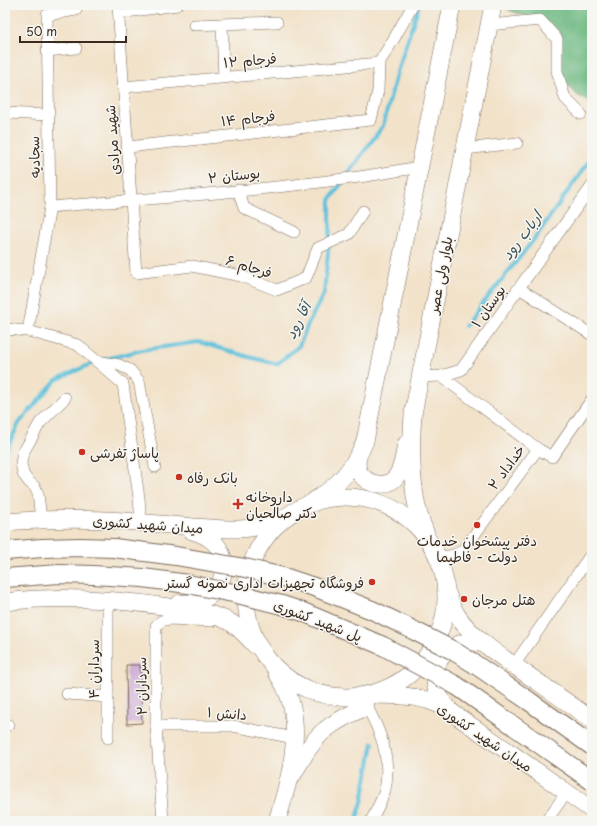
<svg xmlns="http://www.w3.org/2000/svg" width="597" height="826" font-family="'Playpen Sans','Playpen Sans Arabic',sans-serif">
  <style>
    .forest { fill: #6cb880; stroke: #54714f }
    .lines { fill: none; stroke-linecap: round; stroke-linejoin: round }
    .stream { stroke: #5dc1db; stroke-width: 4 }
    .building { fill: #d1b3d8 }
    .minor-casing { stroke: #7b6a5a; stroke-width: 12 }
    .primary-casing { stroke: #7b6a5a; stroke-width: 18 }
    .minor { stroke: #fff; stroke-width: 11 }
    .primary { stroke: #fff; stroke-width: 17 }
    .trunk-bridge-casing { stroke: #7b6a5a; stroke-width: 20; stroke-linecap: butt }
    .trunk-bridge { stroke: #fff; stroke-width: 18 }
    .poi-dot { fill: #c8321e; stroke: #f6f6f2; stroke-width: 1.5 }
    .labels { text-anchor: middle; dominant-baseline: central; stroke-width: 3; stroke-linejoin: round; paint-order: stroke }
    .street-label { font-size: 14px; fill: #3b2a1e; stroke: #f6f6f2 }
    .poi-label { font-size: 14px; fill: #3b2a1e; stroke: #f6f6f2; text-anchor: start }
    .water-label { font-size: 15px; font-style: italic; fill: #455757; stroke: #f6f6f2 }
  </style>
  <rect width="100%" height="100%" fill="#f6f6f2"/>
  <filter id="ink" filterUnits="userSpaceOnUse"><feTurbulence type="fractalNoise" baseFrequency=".025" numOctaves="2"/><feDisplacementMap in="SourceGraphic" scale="8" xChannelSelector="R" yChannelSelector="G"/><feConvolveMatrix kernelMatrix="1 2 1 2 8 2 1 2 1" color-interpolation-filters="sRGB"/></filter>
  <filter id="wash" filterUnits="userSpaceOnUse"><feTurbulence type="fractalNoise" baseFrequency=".012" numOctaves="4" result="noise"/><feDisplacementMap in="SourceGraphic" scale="16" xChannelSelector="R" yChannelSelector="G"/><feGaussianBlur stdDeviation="0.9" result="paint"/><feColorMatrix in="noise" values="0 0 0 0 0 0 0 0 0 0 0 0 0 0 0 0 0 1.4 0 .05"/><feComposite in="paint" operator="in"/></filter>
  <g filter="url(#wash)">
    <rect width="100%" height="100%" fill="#f2e2c9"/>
    <polygon class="forest" points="507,5 592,5 592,103 577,95 558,75 556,38 541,22 506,9"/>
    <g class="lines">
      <g class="stream">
        <polyline points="465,326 535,238 592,157"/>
        <polyline points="106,359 142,350 199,342 249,357 277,364 299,346 309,322 324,293 330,232 330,200 354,165 383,126 396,75 419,5"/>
        <polyline points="5,453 19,423 56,380 95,362"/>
        <polyline points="356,821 362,802 373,743"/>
      </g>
    </g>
    <g id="blocks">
      <polygon class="building" points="126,665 140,665 142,723 127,724"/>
    </g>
  </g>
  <g filter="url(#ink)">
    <use href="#blocks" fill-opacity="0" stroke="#7b6a5a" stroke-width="1"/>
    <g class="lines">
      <g class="minor-casing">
        <g id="minor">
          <polyline points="118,5 136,273 192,266 241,276 277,290 306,278 318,248 349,234 363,211"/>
          <polyline points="119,13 177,5"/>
          <polyline points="222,24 224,78"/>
          <polyline points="194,25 277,22"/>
          <polyline points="489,25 540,20 557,39 557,71 565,98 581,114"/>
          <polyline points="47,51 76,48"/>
          <polyline points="124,87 379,63"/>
          <polyline points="5,113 48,115"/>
          <polyline points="128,147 371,120 378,91 379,63 395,37 413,5"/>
          <polyline points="465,149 517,143"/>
          <polyline points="238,190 244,208 294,232"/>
          <path d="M50,207C155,198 261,191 366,176C384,173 402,170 420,167"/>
          <polyline points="519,288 592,335"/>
          <polyline points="5,329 28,331 78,345 123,384 139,498 141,522"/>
          <polyline points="28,331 50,207 47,15 76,10 76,5"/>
          <polyline points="97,361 119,365 130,370 139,381 155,467"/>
          <polyline points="441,376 538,449"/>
          <polyline points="420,377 441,376 461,370 519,288 592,186"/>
          <polyline points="41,519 38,494 35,487 29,482 23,474 21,463 23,453 40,423 65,398"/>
          <path d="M437,557C447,556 456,556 463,550L538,449L552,457L592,399"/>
          <polyline points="514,665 592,553"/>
          <polyline points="67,694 108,697"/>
          <path d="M362,696C367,708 374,719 379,732C386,749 389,772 385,790C382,800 376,811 371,821"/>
          <polyline points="5,725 9,725"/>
          <polyline points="156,726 233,726 294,738"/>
          <polyline points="108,738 108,600"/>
          <path d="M163,821L156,726V626C160,621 163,620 169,619L212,621"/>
          <polyline points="546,821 567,792"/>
        </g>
      </g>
      <g class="primary-casing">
        <g id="primary">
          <path d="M358,457C358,459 357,461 357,463C357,482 384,492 396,477C403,468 404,454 406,444"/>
          <circle cx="346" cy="597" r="100"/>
          <path d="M315,500C339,486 355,466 365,441L452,5"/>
          <path d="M5,522C45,519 84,518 124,521C147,523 171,525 194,527C226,529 251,533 281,519"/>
          <path d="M426,534C422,524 418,513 416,502C411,475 411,442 413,414L493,5"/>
          <path d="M447,593C450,602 453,610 459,618C475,640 499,655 522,671C545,687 569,703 592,720"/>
          <path d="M5,602C60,595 114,599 169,607C189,610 209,612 228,621C238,626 247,636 255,645"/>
          <path d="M180,603C188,603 196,603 204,599C225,589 231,559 214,542C207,536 200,533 192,531"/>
          <path d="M277,673C283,682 288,692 291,703C301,743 288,784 277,821"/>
          <path d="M376,695C403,696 420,695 444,707L512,754L592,810"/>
          <path d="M449,709C441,701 436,693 435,682C432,654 461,634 486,645"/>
          <path d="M292,776C301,761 311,741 325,730C337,720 352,713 366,707"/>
        </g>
      </g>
      <use href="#minor" class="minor"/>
      <use href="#primary" class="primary"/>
      <g class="trunk-bridge-casing">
        <g id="trunk-bridge">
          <polyline points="5,551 42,548 81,547 114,548 176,556 245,568 287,578 314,587 372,610 403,625 452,650 473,663 529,701 592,746"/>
          <polyline points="5,578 59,574 93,575 143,578 188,584 233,593 282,605 303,612 383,646 457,686 592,781"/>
        </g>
      </g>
      <use href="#trunk-bridge" class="trunk-bridge"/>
    </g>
  </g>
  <g class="poi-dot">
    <circle cx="82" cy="452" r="4"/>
    <circle cx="179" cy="477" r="4"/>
    <path d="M236 498h4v4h4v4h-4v4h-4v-4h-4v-4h4z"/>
    <circle cx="477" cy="525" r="4"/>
    <circle cx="372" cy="582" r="4"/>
    <circle cx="464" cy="599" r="4"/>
  </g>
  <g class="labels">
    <g class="street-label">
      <text transform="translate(250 60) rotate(-5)">فرجام ۱۲</text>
      <text transform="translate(248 118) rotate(-6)">فرجام ۱۴</text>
      <text transform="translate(112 140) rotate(-94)">شهید مرادی</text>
      <text transform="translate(34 157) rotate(-91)">سجادیه</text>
      <text transform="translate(234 175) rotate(-6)">بوستان ۲</text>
      <text transform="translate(249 266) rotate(17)">فرجام ۶</text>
      <text transform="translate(440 275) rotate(-79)">بلوار ولی عصر</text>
      <text transform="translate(488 306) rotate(-55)">بوستان ۱</text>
      <text transform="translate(506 467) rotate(-54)">خداداد ۲</text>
      <text transform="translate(148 524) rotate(4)">میدان شهید کشوری</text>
      <text transform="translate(318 620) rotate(21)">پل شهید کشوری</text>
      <text transform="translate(93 669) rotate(-90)">سرداران ۴</text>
      <text transform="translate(141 686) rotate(-91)">سرداران ۲</text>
      <text transform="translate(227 713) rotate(4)">دانش ۱</text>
      <text transform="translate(485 737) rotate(34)">میدان شهید کشوری</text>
    </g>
    <g class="poi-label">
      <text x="90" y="452">پاساژ تفرشی</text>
      <text x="187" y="477">بانک رفاه</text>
      <text x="246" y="496">داروخانه<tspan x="246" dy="16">دکتر صالحیان</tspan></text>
      <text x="477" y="540" text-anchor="middle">دفتر پیشخوان خدمات<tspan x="477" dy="16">دولت - فاطیما</tspan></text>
      <text x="364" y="582" text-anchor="end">فروشگاه تجهیزات اداری نمونه گستر</text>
      <text x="472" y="599">هتل مرجان</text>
    </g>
    <g class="water-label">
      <text transform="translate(521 235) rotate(-53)">ارباب رود</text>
      <text transform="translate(297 320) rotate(-63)">آقا رود</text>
    </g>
  </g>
  <rect width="597" height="826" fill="none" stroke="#f6f6f2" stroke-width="20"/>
  <path d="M20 36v6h106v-6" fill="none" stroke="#3b2a1e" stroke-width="2"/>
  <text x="26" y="36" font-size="12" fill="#3b2a1e" stroke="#f6f6f2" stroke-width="3" paint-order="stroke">50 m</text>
</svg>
